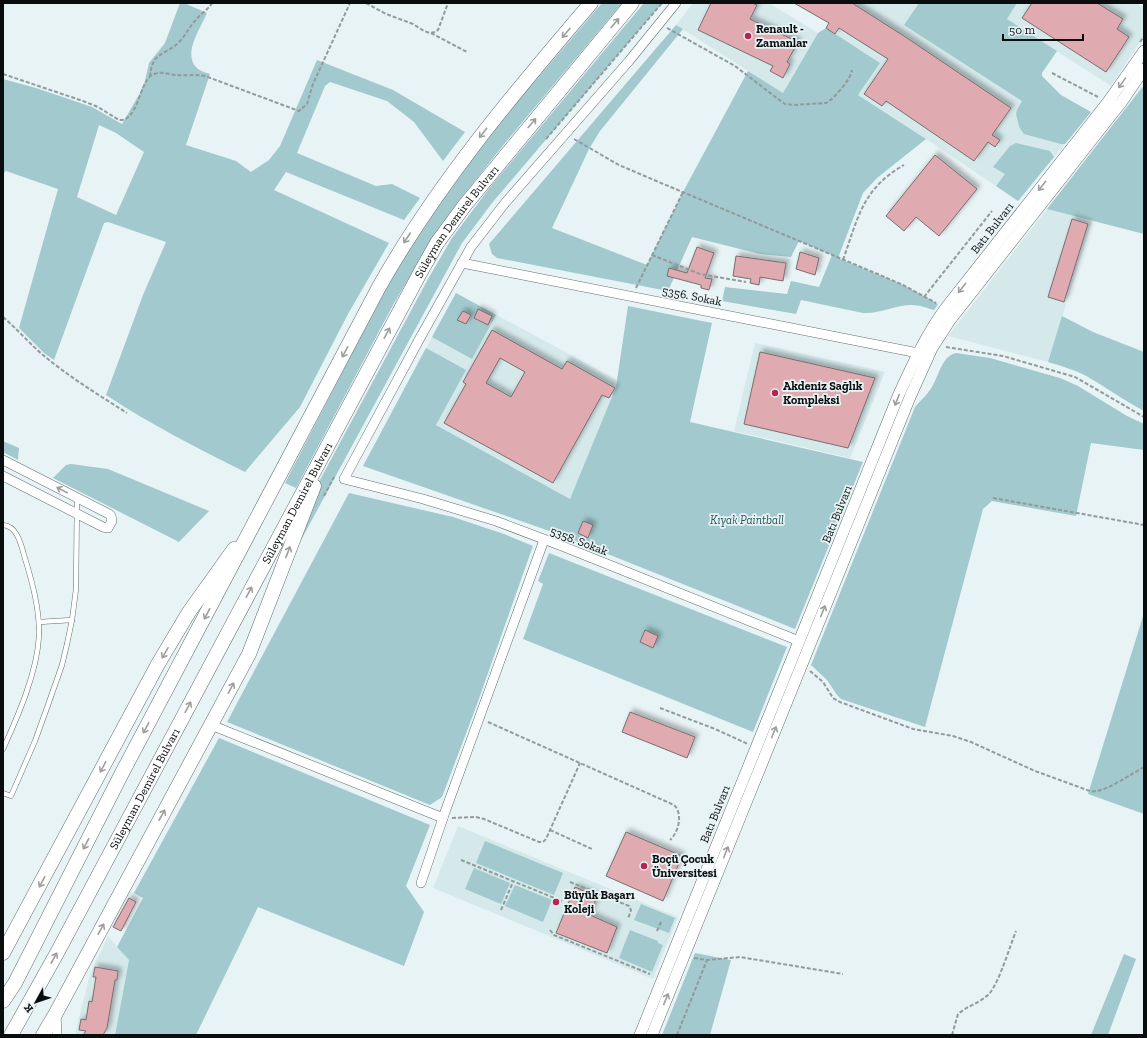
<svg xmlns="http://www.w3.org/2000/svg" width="1147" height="1038" font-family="'Zilla Slab',serif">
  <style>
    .built { fill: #d5e9eb }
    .green { fill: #a1c9ce; fill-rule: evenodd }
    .building { fill: #e0aab1; stroke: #776e6f; fill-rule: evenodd; filter: url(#shadow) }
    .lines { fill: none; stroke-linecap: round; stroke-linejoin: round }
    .service-casing { stroke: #646e6f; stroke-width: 5.5 }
    .minor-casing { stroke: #646e6f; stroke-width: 10 }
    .tertiary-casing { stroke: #646e6f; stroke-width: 12 }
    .trunk-casing { stroke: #646e6f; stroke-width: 15 }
    .path { stroke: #929b9c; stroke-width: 2; stroke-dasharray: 4 2; stroke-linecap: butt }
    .service { stroke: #fff; stroke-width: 4.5 }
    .minor { stroke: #fff; stroke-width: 9 }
    .tertiary { stroke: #fff; stroke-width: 11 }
    .trunk { stroke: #fff; stroke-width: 14 }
    .oneway { stroke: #9d9e9e }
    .poi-dot { fill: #b62550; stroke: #e8f3f5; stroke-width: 1.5 }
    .labels { text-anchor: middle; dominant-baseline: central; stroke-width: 3.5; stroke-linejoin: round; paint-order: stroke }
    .poi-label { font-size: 12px; font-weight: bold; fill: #090d0d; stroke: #e8f3f5; text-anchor: start }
    .street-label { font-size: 12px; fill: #090d0d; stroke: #e8f3f5 }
    .park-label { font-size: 12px; font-style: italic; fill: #1e535a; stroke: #e8f3f5 }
  </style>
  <defs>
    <filter id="shadow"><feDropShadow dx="3.5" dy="-3.5" stdDeviation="2" flood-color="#0004"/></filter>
  </defs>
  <rect width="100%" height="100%" fill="#e8f3f5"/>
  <g class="built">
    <polygon points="693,3 769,3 818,33 783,93 676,25"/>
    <polygon points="842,3 919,3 905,25 1073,134 1018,201 926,139 858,95 879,63 826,28"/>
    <polygon points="1017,3 1136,3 1144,8 1144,36 1111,86 1007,19"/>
    <polygon points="1047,209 1092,221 1048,362 948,336"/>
    <polygon points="456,293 617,380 616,387 610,403 570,499 397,403"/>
    <polygon points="755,343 885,372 850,458 734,431"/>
    <polygon points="458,826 678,917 653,979 433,888"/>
    <polygon points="108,936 129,960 115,1035 76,1035 76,1030 90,974"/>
  </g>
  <g class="green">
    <path d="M180,3H184L207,13C201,28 181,55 198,69C201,71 206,73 210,74L186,145L236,161L251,172L269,160L280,146L317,60L393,90L465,132L443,161L414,122L387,101L330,82L325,86L297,153L376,186L392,184L420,198L404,220L286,172L274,190L389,243L348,314L300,407L245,472C197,448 150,424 106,395L143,295L166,242L108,222L104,223L54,360L44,353L19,328L58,189L6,171L3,174V79L36,88L92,107L122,124L140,93L145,81L149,63L165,43ZM99,125L116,133L144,152L116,215L77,197Z"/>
    <polygon points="602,3 622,3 505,143 462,197 431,241 393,305 296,488 285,483 381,297 413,243 454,183 490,134"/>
    <polygon points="644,3 662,3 492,203 462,243 275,588 306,506 428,279 452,238 491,186"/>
    <polygon points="919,3 1017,3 1007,19 1057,51 1042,73 1042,76 1061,95 1091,112 1065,144 1061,144 1024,134 1021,130 1019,126 1016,114 1017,110 1022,101 904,25"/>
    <path d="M676,25L683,29L600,131L589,149L552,228L647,265L683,192L748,71L783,93L818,33L826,28L880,63L858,95L926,139L877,178L863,193L838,258L903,285L938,304L934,310C927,308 919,305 912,305C895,305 880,314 863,313L801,300L796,314L722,301L725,287L787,294L791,281L819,287L832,255L799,241L791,257L760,254L692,237L668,291L497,258L492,254L489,244Z"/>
    <polygon points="1144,85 1144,234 1047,209"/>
    <polygon points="1016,143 1050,151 1054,157 1018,201 996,186 1005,174 993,167 1010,146"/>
    <polygon points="456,293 496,315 472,359 432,337"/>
    <polygon points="628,306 712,323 690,422 863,462 795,629 555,533 363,466 426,348 466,370 436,425 570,499 616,387"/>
    <path d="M1062,316L1093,332L1144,352V411C1125,401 1107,388 1088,377C1076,370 1061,366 1048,362Z"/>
    <path d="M956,353L990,358L1060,378L1078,386L1127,416L1144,424V450L1091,443L1076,516L992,501L983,509L925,727L841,699L837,695L827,680L811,665L915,407C921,400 929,393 933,385C939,375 942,356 956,353Z"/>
    <polygon points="3,441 19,448 18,460 3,452"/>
    <polygon points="71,464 108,469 209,511 179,542 53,478 66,465"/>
    <polygon points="349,493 453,517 504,534 533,546 476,707 442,797 430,805 227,722"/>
    <polygon points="549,553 787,647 753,732 523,639 543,584 538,581"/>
    <polygon points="1144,613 1144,814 1088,794"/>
    <polygon points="219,738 430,825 406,886 424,912 404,966 258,907 196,1035 115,1035 129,960 117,947 143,898 134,893"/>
    <polygon points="485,841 563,873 554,895 476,863"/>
    <polygon points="474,868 510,883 501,904 465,889"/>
    <polygon points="515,885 552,900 543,922 505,906"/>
    <polygon points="641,904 675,918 669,933 634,920"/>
    <polygon points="630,930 658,941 658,943 663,945 652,972 619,958"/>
    <polygon points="695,953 731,960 710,1035 662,1035"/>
    <polygon points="1124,954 1136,959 1108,1035 1091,1035"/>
  </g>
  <g class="building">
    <polygon points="711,3 752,3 757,5 750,19 798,42 787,62 790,64 783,78 770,71 773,66 698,30"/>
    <polygon points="794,3 852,3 904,36 1011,108 992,135 1000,140 995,147 988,142 974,161 886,101 882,106 864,94 888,59 839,28 835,34 826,28 829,23"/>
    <polygon points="1032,3 1097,3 1123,19 1117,29 1129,37 1106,72 1022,18"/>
    <polygon points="935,155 977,189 939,236 916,217 904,231 886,216"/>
    <polygon points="1072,219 1088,224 1064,302 1048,297"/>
    <polygon points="697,247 714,253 705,278 712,279 709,290 701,288 701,285 667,276 669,268 687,273"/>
    <polygon points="800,252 819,258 815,275 796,269"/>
    <polygon points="736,256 786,263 783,281 760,277 759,285 750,283 751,279 733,276"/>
    <polygon points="478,309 492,316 488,325 474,318"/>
    <polygon points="463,311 471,315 466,324 457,320"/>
    <path d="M492,330L562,369L567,361L615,388L609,398L602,395L553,483L444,423L466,384L463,382ZM500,358L525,372L511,397L486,383Z"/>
    <polygon points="760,352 875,378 848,448 744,424"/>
    <polygon points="583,521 593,525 588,538 578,533"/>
    <polygon points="645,630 658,636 653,648 640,642"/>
    <polygon points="630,712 695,737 687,758 622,732"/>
    <polygon points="626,832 682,856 663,901 606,876"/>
    <polygon points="575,887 597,897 590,915 617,927 607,953 556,933"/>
    <polygon points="129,898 136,902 121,931 113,927"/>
    <polygon points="95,967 118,971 117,980 115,980 107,1028 103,1035 83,1035 86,1031 79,1030 81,1019 86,1020 89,1001 92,1002 96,977 93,977"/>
  </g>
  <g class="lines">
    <g class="service-casing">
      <g id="service">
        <path d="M3,525C17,526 21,544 24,555C32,581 40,610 39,636C37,673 18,716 3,749"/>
        <polyline points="39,622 72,620"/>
        <polyline points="3,793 11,796 35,741 48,705 62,665 67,644 72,620 76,589 77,498"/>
      </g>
    </g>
    <g class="minor-casing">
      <g id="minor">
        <polyline points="676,3 629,61 505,203 471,247 420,338 344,479 423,499 496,521 562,546 799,641"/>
        <polyline points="462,263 918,353"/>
        <polyline points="3,460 109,514 111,516 112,521 108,528 103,527 3,476"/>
        <polyline points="211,725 443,818"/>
        <polyline points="421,883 445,812 544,540"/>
        <polyline points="56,1014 57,1035"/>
      </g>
    </g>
    <g class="tertiary-casing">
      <g id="tertiary">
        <path d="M640,1035L899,394C913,364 926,335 945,309L1108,102L1144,51"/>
        <polyline points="652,1035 910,397 932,348 950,320 1123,100 1144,69"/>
      </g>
    </g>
    <g class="trunk-casing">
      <g id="trunk">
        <polyline points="3,953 158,664 189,612 234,549"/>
        <path d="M3,1001L15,983L122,773L379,287C437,184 514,93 591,3"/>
        <path id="s1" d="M11,1035L57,953L420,273L437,243L465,205L632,3"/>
        <polyline points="43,1035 56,1013 249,654 314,486"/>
      </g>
    </g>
    <g class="path">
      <polyline points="366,3 386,14 413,24 424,31 430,33 435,32 438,30 448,3"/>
      <path d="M667,28L735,66L782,102L785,104L794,105L826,103C834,99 851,79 852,70"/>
      <polyline points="431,33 467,52"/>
      <polyline points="1140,42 1144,36"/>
      <polyline points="1052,73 1098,97"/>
      <path d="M3,74L83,101L98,107L119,120C138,122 139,83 152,75C154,74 157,73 158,73C164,72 171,75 177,75C186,76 195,74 205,76L299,111L307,104L313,84L350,3"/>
      <path d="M150,77C152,50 165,57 180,41C186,35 189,27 195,21C200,14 208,10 212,3"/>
      <polyline points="546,139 662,3"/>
      <polyline points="574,139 619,165 654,180 880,275 903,285 936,303"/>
      <polyline points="652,255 700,274 746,282"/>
      <path d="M843,260C858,218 862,189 904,165"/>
      <polyline points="636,288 683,192"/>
      <polyline points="924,297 992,211"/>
      <path d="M3,317C17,329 29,343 43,355C68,376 100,396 127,413"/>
      <polyline points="946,347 1003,356 1075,377 1144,417"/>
      <polyline points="324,496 334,477"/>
      <polyline points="993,498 1144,525"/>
      <path d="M810,671L823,682L833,698L840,702L913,729L953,736L971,742L1035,771L1087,790C1090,791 1093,792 1096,791C1108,790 1133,773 1144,767"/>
      <polyline points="660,708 715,729 748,744"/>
      <path d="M488,722L674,805C683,813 679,832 670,840"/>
      <polyline points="452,818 476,817 484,819 539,842 543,842 546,839 580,763"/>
      <polyline points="550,830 592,849"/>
      <polyline points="461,860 562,901"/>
      <polyline points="570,882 629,906 631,910 628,919"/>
      <polyline points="501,910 513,882"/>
      <polyline points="550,930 554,935 650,974"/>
      <polyline points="657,931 661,922"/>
      <polyline points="694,958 707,960 740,957 843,974"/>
      <polyline points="677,1035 707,960"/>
      <path d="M952,1035L958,1014C967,1006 980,1003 989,994C999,983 1010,946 1016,931"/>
    </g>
    <use href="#service" class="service"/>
    <use href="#minor" class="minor"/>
    <use href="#tertiary" class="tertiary"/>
    <use href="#trunk" class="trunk"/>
  </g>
  <defs><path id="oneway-shaft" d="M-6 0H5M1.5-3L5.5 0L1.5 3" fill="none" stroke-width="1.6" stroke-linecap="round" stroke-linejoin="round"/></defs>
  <g class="oneway">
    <use href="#oneway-shaft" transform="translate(615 23) rotate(-50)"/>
    <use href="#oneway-shaft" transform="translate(566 33) rotate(130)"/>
    <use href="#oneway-shaft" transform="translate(1122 83) rotate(125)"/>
    <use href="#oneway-shaft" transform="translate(532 123) rotate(-50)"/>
    <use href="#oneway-shaft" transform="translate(483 133) rotate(128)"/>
    <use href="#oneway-shaft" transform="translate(1042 186) rotate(128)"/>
    <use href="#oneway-shaft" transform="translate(407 238) rotate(123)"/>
    <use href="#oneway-shaft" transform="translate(962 288) rotate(128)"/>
    <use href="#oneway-shaft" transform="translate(387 333) rotate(-62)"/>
    <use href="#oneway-shaft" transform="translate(345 352) rotate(118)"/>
    <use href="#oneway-shaft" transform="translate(897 400) rotate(112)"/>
    <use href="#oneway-shaft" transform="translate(62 490) rotate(-153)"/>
    <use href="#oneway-shaft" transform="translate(288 552) rotate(-69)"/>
    <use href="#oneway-shaft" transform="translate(249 592) rotate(-62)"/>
    <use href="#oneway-shaft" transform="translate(823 611) rotate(-68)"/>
    <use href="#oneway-shaft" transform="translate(207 614) rotate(118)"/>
    <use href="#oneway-shaft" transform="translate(165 653) rotate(120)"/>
    <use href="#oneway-shaft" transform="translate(231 688) rotate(-62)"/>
    <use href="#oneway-shaft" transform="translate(188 707) rotate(-62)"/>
    <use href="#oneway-shaft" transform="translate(146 728) rotate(118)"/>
    <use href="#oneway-shaft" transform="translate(774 732) rotate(-68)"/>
    <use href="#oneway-shaft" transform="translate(103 767) rotate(118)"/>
    <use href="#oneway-shaft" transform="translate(162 815) rotate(-61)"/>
    <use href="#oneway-shaft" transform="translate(86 844) rotate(117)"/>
    <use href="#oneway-shaft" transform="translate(726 852) rotate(-68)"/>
    <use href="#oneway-shaft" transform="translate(42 882) rotate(118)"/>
    <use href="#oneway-shaft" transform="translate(101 929) rotate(-62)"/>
    <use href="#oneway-shaft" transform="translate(54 958) rotate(-61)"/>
    <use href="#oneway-shaft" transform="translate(666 999) rotate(-68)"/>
  </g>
  <g class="poi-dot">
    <circle cx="748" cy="36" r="4"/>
    <circle cx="775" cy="393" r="4"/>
    <circle cx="644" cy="866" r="4"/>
    <circle cx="556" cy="902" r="4"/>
  </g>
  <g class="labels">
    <g class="poi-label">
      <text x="756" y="29">Renault -<tspan x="756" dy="14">Zamanlar</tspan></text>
      <text x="783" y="386">Akdeniz Sağlık<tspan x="783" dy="14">Kompleksi</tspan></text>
      <text x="652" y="859">Boçü Çocuk<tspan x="652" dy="14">Üniversitesi</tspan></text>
      <text x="564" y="895">Büyük Başarı<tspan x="564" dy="14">Koleji</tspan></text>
    </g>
    <g class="street-label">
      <text stroke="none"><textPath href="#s1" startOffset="928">Süleyman Demirel Bulvarı</textPath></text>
      <text transform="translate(992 228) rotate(-52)">Batı Bulvarı</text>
      <text transform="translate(692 296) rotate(11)">5356. Sokak</text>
      <text stroke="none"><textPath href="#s1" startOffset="604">Süleyman Demirel Bulvarı</textPath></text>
      <text transform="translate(837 514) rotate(-68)">Batı Bulvarı</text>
      <text transform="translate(579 541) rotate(21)">5358. Sokak</text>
      <text stroke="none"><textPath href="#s1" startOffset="280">Süleyman Demirel Bulvarı</textPath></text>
      <text transform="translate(715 814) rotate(-68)">Batı Bulvarı</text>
    </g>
    <g class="park-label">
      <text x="747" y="520">Kıyak Paintball</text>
    </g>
  </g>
  <rect width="1147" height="1038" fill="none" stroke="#090d0d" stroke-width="8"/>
  <g transform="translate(36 1002) rotate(230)" stroke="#e8f3f5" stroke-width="3" paint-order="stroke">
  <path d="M0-3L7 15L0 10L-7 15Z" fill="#090d0d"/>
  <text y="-6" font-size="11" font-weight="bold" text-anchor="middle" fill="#090d0d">K</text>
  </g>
  <path d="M1003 34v6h80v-6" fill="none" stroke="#090d0d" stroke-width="2"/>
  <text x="1009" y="34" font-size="12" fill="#090d0d" stroke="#e8f3f5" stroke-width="3" paint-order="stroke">50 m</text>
</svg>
